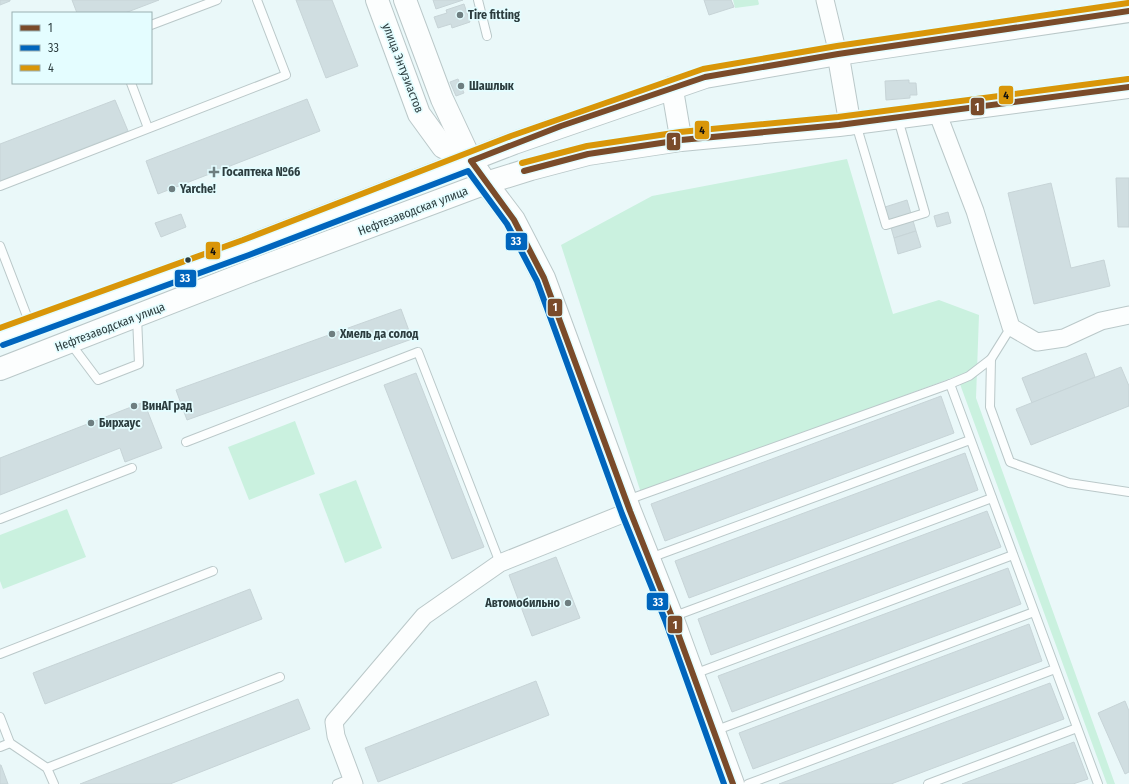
<svg xmlns="http://www.w3.org/2000/svg" width="1129" height="784" font-family="'Fira Sans Condensed',sans-serif">
  <style>
    .green { fill: #caf1df }
    .building { fill: #d0dee1; stroke: #c7d4d7 }
    .lines { fill: none; stroke-linecap: round; stroke-linejoin: round }
    .service-casing { stroke: #bac8c9; stroke-width: 10 }
    .minor-casing { stroke: #bac8c9; stroke-width: 19 }
    .tertiary-casing { stroke: #bac8c9; stroke-width: 23 }
    .secondary-casing { stroke: #bac8c9; stroke-width: 24 }
    .service { stroke: #fcfefe; stroke-width: 8 }
    .minor { stroke: #fcfefe; stroke-width: 17 }
    .tertiary { stroke: #fcfefe; stroke-width: 21 }
    .secondary { stroke: #fcfefe; stroke-width: 22 }
    .bus-1-casing { stroke: #e4fdff; stroke-width: 9 }
    .bus-2-casing { stroke: #e4fdff; stroke-width: 9 }
    .bus-3-casing { stroke: #e4fdff; stroke-width: 9 }
    .bus-1 { stroke: #7a4b2a; stroke-width: 6 }
    .bus-2 { stroke: #0065bd; stroke-width: 6 }
    .bus-3 { stroke: #d99609; stroke-width: 6 }
    .poi-dot { fill: #6e7e80; stroke: #e4fdff; stroke-width: 1.5 }
    .bus-dot { fill: #2c3d3f; stroke: #e4fdff; stroke-width: 1.5 }
    .labels { text-anchor: middle; dominant-baseline: central; stroke-width: 3.5; stroke-linejoin: round; paint-order: stroke }
    .poi-label { font-size: 12px; font-weight: bold; fill: #2c3d3f; stroke: #e4fdff; text-anchor: start }
    .street-label { font-size: 12px; fill: #2c3d3f; stroke: #e4fdff }
    .line-badge { stroke: #e4fdff; stroke-width: 1.5 }
    .badge-label { font-size: 11px; text-anchor: middle; font-weight: bold; fill: #fff }
    .pale-badge-label { font-size: 11px; text-anchor: middle; font-weight: bold; fill: #111 }
  </style>
  <rect width="100%" height="100%" fill="#eaf8f9"/>
  <g class="green">
    <polygon points="733,0 758,0 759,4 758,5 735,8"/>
    <polygon points="847,159 893,314 939,300 979,315 976,398 1115,784 1107,784 957,376 641,493 561,245 652,196"/>
    <polygon points="295,421 315,474 249,500 228,447"/>
    <polygon points="356,480 382,548 345,563 319,494"/>
    <polygon points="67,509 86,557 3,589 0,581 0,535"/>
  </g>
  <g class="building">
    <polygon points="0,0 10,0 10,1 0,5"/>
    <polygon points="72,0 159,0 125,13 77,13"/>
    <polygon points="296,0 332,0 358,66 326,78"/>
    <polygon points="433,0 463,0 436,9"/>
    <polygon points="704,0 731,0 734,7 709,15"/>
    <polygon points="464,4 470,22 452,28 451,24 438,28 434,17 447,13 446,10"/>
    <polygon points="458,79 464,93 456,96 450,82"/>
    <polygon points="909,80 909,83 916,83 917,95 910,95 910,98 886,100 885,81"/>
    <polygon points="307,99 320,131 158,194 146,161"/>
    <polygon points="115,100 128,131 0,181 0,144"/>
    <polygon points="1116,178 1129,178 1129,227 1118,227"/>
    <polygon points="1051,183 1071,268 1104,260 1110,286 1034,304 1008,193"/>
    <polygon points="907,200 916,231 894,238 885,207"/>
    <polygon points="948,212 951,223 937,227 934,216"/>
    <polygon points="181,214 186,227 161,237 155,223"/>
    <polygon points="916,231 921,247 898,254 894,238"/>
    <polygon points="401,309 412,339 187,420 176,390"/>
    <polygon points="1086,353 1095,377 1032,403 1022,378"/>
    <polygon points="1121,367 1129,386 1129,406 1031,445 1016,409"/>
    <polygon points="416,373 484,547 452,559 384,385"/>
    <polygon points="941,396 954,433 665,541 651,504"/>
    <polygon points="144,402 162,448 125,462 120,448 0,495 0,458"/>
    <polygon points="965,453 978,490 689,598 675,561"/>
    <polygon points="987,511 1001,547 711,655 698,619"/>
    <polygon points="556,557 580,618 532,636 509,575"/>
    <polygon points="1008,568 1021,604 732,712 718,676"/>
    <polygon points="250,589 262,619 45,704 33,673"/>
    <polygon points="1029,624 1042,661 753,769 739,733"/>
    <polygon points="536,681 549,715 378,782 365,748"/>
    <polygon points="1050,683 1064,719 891,784 779,784"/>
    <polygon points="298,699 310,729 170,784 80,784"/>
    <polygon points="1125,701 1129,711 1129,772 1125,774 1098,713"/>
    <polygon points="1074,742 1088,779 1073,784 962,784"/>
    <polygon points="0,765 1,765 8,784 0,784"/>
  </g>
  <g class="lines">
    <g class="service-casing">
      <g id="service">
        <polyline points="478,0 487,36"/>
        <polyline points="151,25 217,0"/>
        <polyline points="131,83 148,128"/>
        <polyline points="856,124 886,225 925,213 898,119"/>
        <polyline points="0,186 286,75 257,0"/>
        <polyline points="0,246 30,324"/>
        <polyline points="1011,327 991,359 990,407 1010,462 1069,483 1129,492"/>
        <polyline points="71,344 98,380 139,364 137,317"/>
        <polyline points="950,384 969,376 991,359"/>
        <polyline points="186,442 418,352 500,563"/>
        <polyline points="627,500 950,384 1098,784"/>
        <polyline points="0,519 132,468"/>
        <polyline points="650,558 970,440"/>
        <polyline points="672,617 992,498"/>
        <polyline points="0,654 213,571"/>
        <polyline points="694,674 1013,555"/>
        <polyline points="0,717 10,743 47,768 54,784"/>
        <polyline points="714,731 1034,612"/>
        <polyline points="0,747 10,743"/>
        <polyline points="47,768 280,677"/>
        <polyline points="337,784 352,778"/>
        <polyline points="748,784 1055,669"/>
        <polyline points="928,784 1077,728"/>
      </g>
    </g>
    <g class="minor-casing">
      <g id="minor">
        <polyline points="825,0 838,54"/>
        <polyline points="937,112 975,211 1011,327 1037,342 1064,338 1101,321 1129,315"/>
        <polyline points="354,784 336,736 334,722 424,616 500,563 630,511"/>
      </g>
    </g>
    <g class="tertiary-casing">
      <g id="tertiary">
        <polyline points="838,54 850,124"/>
        <polyline points="672,87 681,140"/>
      </g>
    </g>
    <g class="secondary-casing">
      <g id="secondary">
        <polyline points="377,0 419,114 443,147 471,161"/>
        <polyline points="405,0 442,99 471,161 486,183 514,220 544,278 630,511 672,617 733,784"/>
        <polyline points="0,337 246,247 514,143 705,77 838,54 1129,11"/>
        <polyline points="0,369 254,270 486,183 531,169 588,154 681,140 839,125 1129,87"/>
      </g>
    </g>
    <use href="#service" class="service"/>
    <use href="#minor" class="minor"/>
    <use href="#tertiary" class="tertiary"/>
    <use href="#secondary" class="secondary"/>
    <g class="bus-1-casing">
      <g id="bus-1">
        <polyline points="524,171 588,154 681,140 839,125 1129,87"/>
        <polyline points="733,784 672,617 630,511 544,278 514,220 471,161 561,126 705,77 838,54 1129,11"/>
      </g>
    </g>
    <g class="bus-2-casing">
      <polyline id="bus-2" points="3,345 249,255 468,171 507,224 537,281 622,514 665,620 724,784"/>
    </g>
    <g class="bus-3-casing">
      <g id="bus-3">
        <polyline points="522,163 587,146 680,132 838,117 1128,79"/>
        <polyline points="0,328 243,240 511,136 703,69 837,46 1128,3"/>
      </g>
    </g>
    <use href="#bus-1" class="bus-1"/>
    <use href="#bus-2" class="bus-2"/>
    <use href="#bus-3" class="bus-3"/>
  </g>
  <g class="poi-dot">
    <circle cx="460" cy="15" r="4"/>
    <circle cx="461" cy="86" r="4"/>
    <path d="M212 166h4v4h4v4h-4v4h-4v-4h-4v-4h4z"/>
    <circle cx="172" cy="189" r="4"/>
    <circle cx="332" cy="334" r="4"/>
    <circle cx="134" cy="406" r="4"/>
    <circle cx="91" cy="423" r="4"/>
    <circle cx="568" cy="603" r="4"/>
  </g>
  <circle class="bus-dot" cx="188" cy="260" r="3.5"/>
  <g class="labels">
    <g class="poi-label">
      <text x="468" y="15">Tire fitting</text>
      <text x="469" y="86">Шашлык</text>
      <text x="222" y="172">Госаптека №66</text>
      <text x="180" y="189">Yarche!</text>
      <text x="340" y="334">Хмель да солод</text>
      <text x="142" y="406">ВинАГрад</text>
      <text x="99" y="423">Бирхаус</text>
      <text x="560" y="603" text-anchor="end">Автомобильно</text>
    </g>
    <g class="street-label">
      <text transform="translate(403 68) rotate(69)">улица Энтузиастов</text>
      <text transform="translate(413 211) rotate(-21)">Нефтезаводская улица</text>
      <text transform="translate(110 327) rotate(-21)">Нефтезаводская улица</text>
    </g>
  </g>
  <g class="line-badge">
    <rect x="998" y="85" width="16" height="20" rx="4" fill="#d99609"/>
    <rect x="970" y="97" width="15" height="19" rx="4" fill="#7a4b2a"/>
    <rect x="694" y="120" width="16" height="20" rx="4" fill="#d99609"/>
    <rect x="666" y="132" width="15" height="19" rx="4" fill="#7a4b2a"/>
    <rect x="505" y="232" width="23" height="19" rx="4" fill="#0065bd"/>
    <rect x="205" y="241" width="16" height="19" rx="4" fill="#d99609"/>
    <rect x="174" y="269" width="23" height="19" rx="4" fill="#0065bd"/>
    <rect x="547" y="298" width="16" height="19" rx="4" fill="#7a4b2a"/>
    <rect x="646" y="592" width="23" height="19" rx="4" fill="#0065bd"/>
    <rect x="667" y="615" width="16" height="19" rx="4" fill="#7a4b2a"/>
  </g>
  <g class="badge-label">
    <text x="977" y="111">1</text>
    <text x="674" y="145">1</text>
    <text x="516" y="245">33</text>
    <text x="185" y="282">33</text>
    <text x="555" y="311">1</text>
    <text x="658" y="606">33</text>
    <text x="675" y="629">1</text>
  </g>
  <g class="pale-badge-label">
    <text x="1006" y="99">4</text>
    <text x="702" y="134">4</text>
    <text x="213" y="255">4</text>
  </g>
  <rect x="12" y="12" width="140" height="72" fill="#e4fdff" stroke="#9ab0b2"/>
  <rect x="20" y="25" width="20" height="6" fill="#7a4b2a" stroke="#9ab0b2"/>
  <text x="48" y="32" font-size="12" fill="#2c3d3f">1</text>
  <rect x="20" y="45" width="20" height="6" fill="#0065bd" stroke="#9ab0b2"/>
  <text x="48" y="52" font-size="12" fill="#2c3d3f">33</text>
  <rect x="20" y="65" width="20" height="6" fill="#d99609" stroke="#9ab0b2"/>
  <text x="48" y="72" font-size="12" fill="#2c3d3f">4</text>
</svg>
